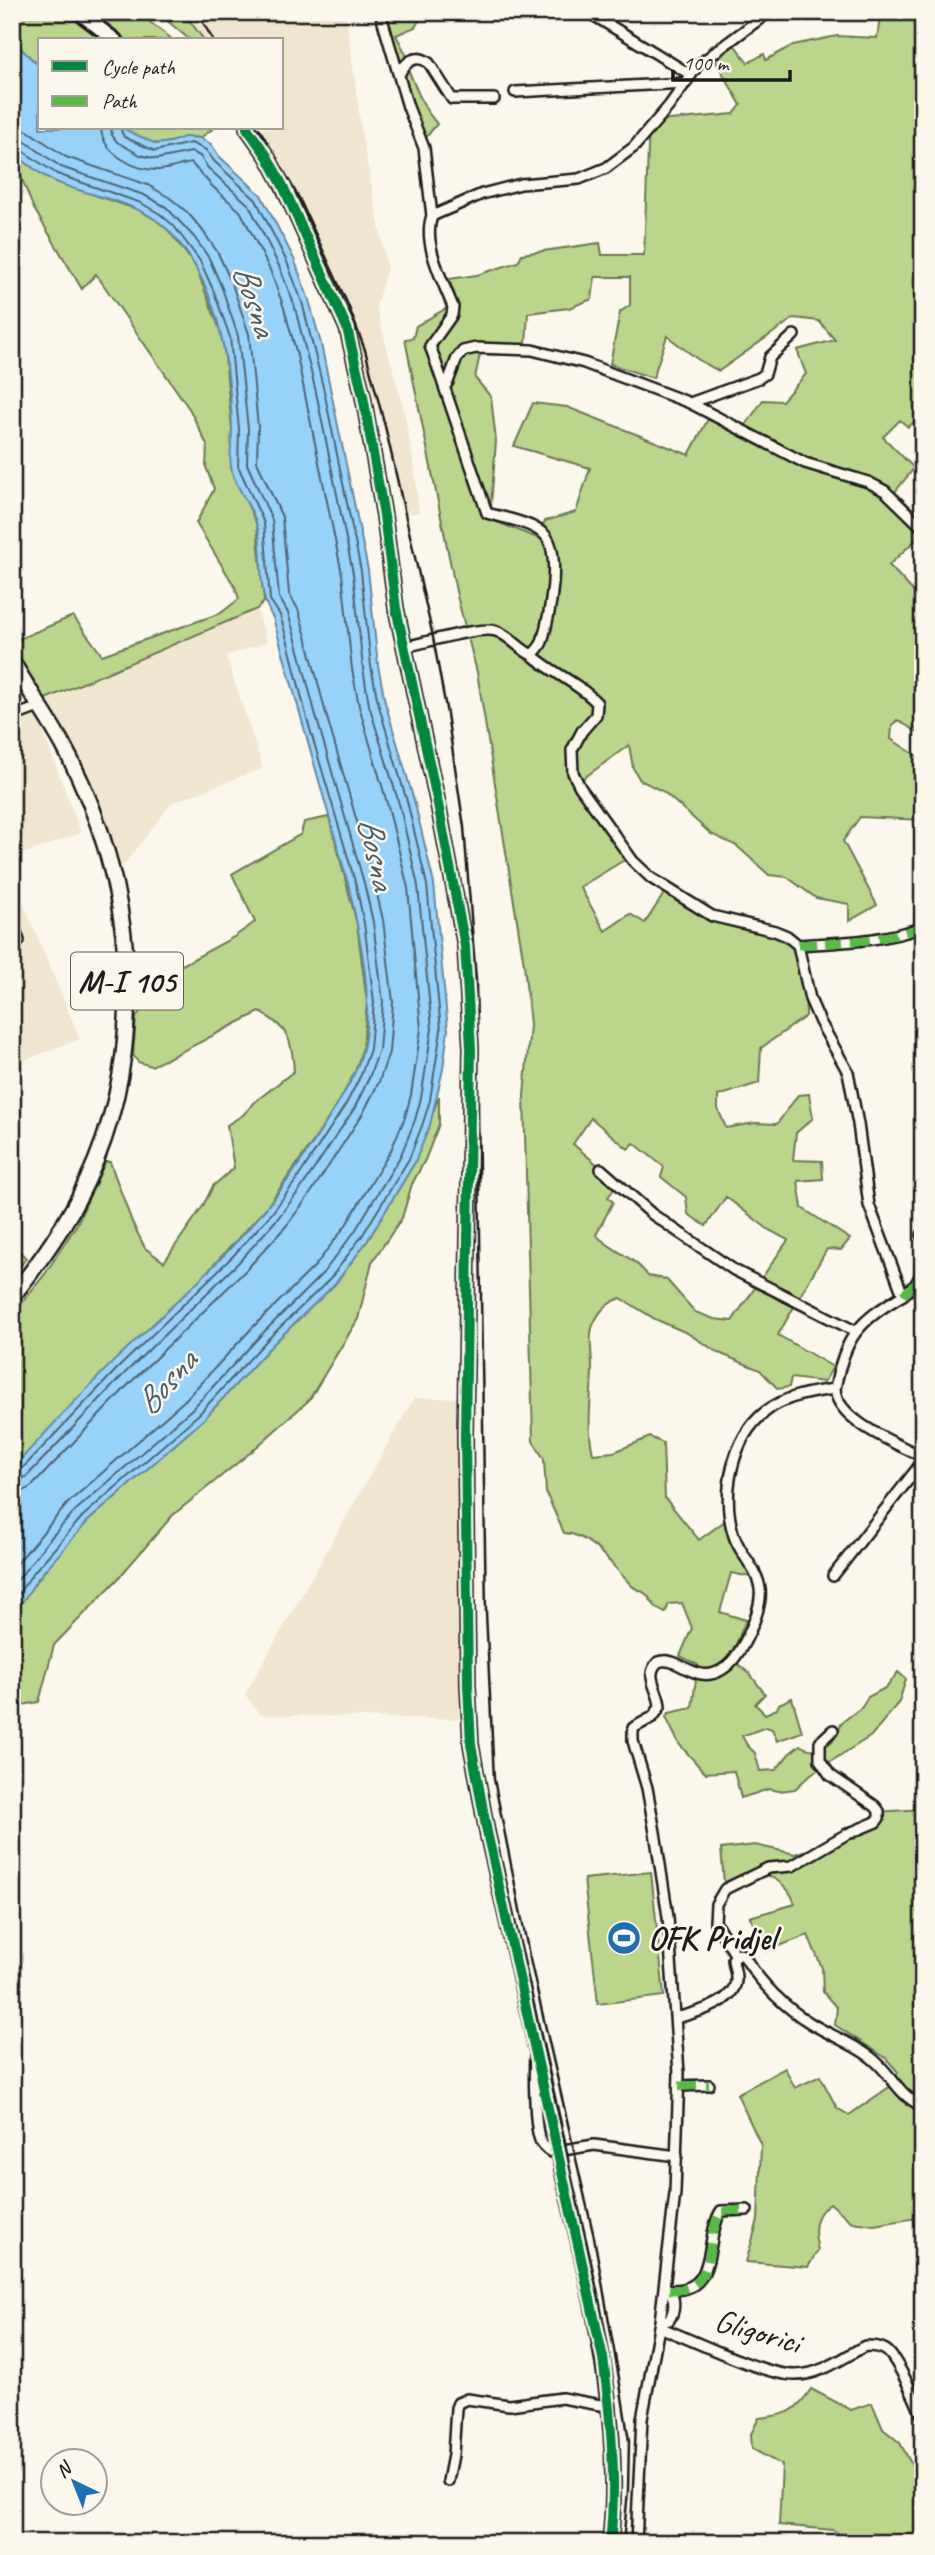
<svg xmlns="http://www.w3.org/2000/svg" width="935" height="2555" font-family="Caveat,sans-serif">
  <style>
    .built { fill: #f0e6d0 }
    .green { fill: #bbd58c; stroke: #6c7854; stroke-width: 2; fill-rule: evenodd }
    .water { fill: #99d2f9; stroke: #6789a1; stroke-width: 2 }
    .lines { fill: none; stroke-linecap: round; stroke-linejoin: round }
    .shore { stroke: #4e6574; stroke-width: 2 }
    .minor-casing { stroke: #1c1c1c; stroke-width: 14 }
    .secondary-casing { stroke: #1c1c1c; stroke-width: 18 }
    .primary-casing { stroke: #1c1c1c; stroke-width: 19 }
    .minor { stroke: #fbf7ec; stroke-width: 9 }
    .secondary { stroke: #fbf7ec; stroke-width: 12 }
    .primary { stroke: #fbf7ec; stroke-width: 14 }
    .rail { stroke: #1c1c1c; stroke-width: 2.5 }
    .secondary-bridge-casing { stroke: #1c1c1c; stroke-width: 18; stroke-linecap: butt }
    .secondary-bridge { stroke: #fbf7ec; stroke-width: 12 }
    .quiet { stroke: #58b947; stroke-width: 9; stroke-dasharray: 18 9; stroke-linecap: butt }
    .cycleway-casing { stroke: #fbf7ec; stroke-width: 15 }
    .cycleway { stroke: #00873e; stroke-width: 10 }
    .labels { text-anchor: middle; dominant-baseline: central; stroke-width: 5; stroke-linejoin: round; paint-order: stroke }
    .shield { fill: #fbf7ec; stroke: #5f5e5a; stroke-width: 2 }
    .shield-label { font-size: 32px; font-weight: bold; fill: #1c1c1c }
    .poi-label { font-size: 33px; font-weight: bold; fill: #1c1c1c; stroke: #fbf7ec; text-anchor: start }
    .street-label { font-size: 33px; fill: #1c1c1c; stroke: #fbf7ec }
    .water-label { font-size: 35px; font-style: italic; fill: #485c69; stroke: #fbf7ec }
  </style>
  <rect width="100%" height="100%" fill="#fbf7ec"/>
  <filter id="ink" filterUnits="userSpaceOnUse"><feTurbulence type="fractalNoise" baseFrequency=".0143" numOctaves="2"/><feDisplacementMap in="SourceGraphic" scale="14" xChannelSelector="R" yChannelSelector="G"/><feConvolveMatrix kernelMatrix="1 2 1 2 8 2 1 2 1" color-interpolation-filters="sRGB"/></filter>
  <g filter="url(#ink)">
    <g class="built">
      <polygon points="183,12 346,12 362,136 387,267 376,307 404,410 415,470 419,513 402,514 391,455 355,333 340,289 279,158 261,128 282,128 282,40 204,40"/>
      <polygon points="257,609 267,642 226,656 263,768 172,803 122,867 92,782 43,700"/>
      <polygon points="12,673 26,700 12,705"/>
      <polygon points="36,713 81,833 12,858 12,722"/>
      <polygon points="12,876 80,1039 12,1065"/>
      <polygon points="414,1398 456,1398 460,1719 260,1715 245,1694"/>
    </g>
    <g class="green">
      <polygon points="12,12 68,12 101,40 40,40 40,67 12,40"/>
      <polygon points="87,12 137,12 173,40 127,40 113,33"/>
      <polygon points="157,12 183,12 204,40 190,40"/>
      <polygon points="377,12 421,12 423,15 415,27 396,35 409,60 410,74 419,95 427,111 437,124 424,140 405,85 401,64 395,54 390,29"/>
      <path d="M881,12H923V429L914,422L908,427L900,420L883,437L914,468L895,492L923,519V533L889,565L923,602V735L897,720L892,726L891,739L923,760V820L860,817L843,841L877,905L849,921V904L816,898L787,877L769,875L737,846L711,834L664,792L640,780L633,768L629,745L573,786L626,859L580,887L605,931L630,914L645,923L665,892L712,920L781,938L795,950C798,973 807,993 806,1016L761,1048L759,1083L718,1096V1109L726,1128L755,1123L777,1124L798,1095L809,1094L813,1118L796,1133L793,1160L822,1161L823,1179L798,1181L802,1208L850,1239L841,1250L827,1249L778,1335L833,1367L824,1382L791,1378L789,1387L778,1389L760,1370L719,1353L687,1333L655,1319L621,1298C607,1303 600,1310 594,1323C588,1334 592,1354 592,1367C592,1397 586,1424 593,1454L614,1452L650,1437L663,1443L665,1498L699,1540L729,1518L755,1578L731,1573L720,1612L746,1620L735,1647L728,1656L750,1674L765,1694L755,1704L765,1714L777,1709L779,1704L792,1698L802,1732L777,1741L772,1729L766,1727L742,1736L747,1745L755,1753L760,1771L776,1770L789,1754L800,1745C818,1757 838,1742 841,1723L862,1707L868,1697L887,1687L898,1672L906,1679L899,1702L871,1736L811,1774L795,1789L779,1791L769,1789L741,1798L734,1771L705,1773L679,1744L666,1717L669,1713L692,1708L698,1665L680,1656L692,1628L682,1603L669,1604L665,1613C654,1608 653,1602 646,1594C642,1590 636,1590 632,1586C613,1567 592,1534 564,1533L546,1493L544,1459L533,1441L524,1096L530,1025L524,964L477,672L457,596L405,339L413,338L416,326L457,302L449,279L477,275L518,262L522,254L600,243L602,255H644L649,122L734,114L741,105L708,48L728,36L748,63L764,54L766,60L793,45L837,36L877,38ZM595,277H630V305L620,312L610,364L653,378L667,336L700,361L719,371L794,318L819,321L835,340L797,350L806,374L782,401L763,400L739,435L708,419L689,455L567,407L533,403L514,446L590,468L576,512L545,521L537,538L490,519L496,441L491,397L475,378L480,354L522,355L526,343L528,313L569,308L592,299ZM591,1118L628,1149L634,1143L664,1167L661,1177L686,1197L688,1214L706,1226L726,1197L769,1230L788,1240L732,1321L714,1319L695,1312L666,1279L648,1276C635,1257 612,1251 596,1235L613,1202L608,1197L619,1183L573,1144Z"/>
      <path d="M122,128H214L200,138C184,134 171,146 154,143C143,142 132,133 122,128Z"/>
      <polygon points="12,152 54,181 139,210 156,220 168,230 195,265 223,338 232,429 231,467 257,525 264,602 257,609 43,700 12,645 12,629 19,639 73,616 102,655 221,613 239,599 235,587 196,523 214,489 206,467 207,445 190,410 96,274 82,289 33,207 20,174 12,164"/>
      <path d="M329,817L357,924L367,1002L363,1047L355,1072L340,1100L317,1136L266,1208L196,1284L112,1364L12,1469V1315L45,1274L77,1224L105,1162H110L132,1222L145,1248L164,1262L203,1206L213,1186L234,1168L227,1125L243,1115L256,1101L294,1071C292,1040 289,1028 260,1012C223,1029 188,1050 151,1066L138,1062L133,1055L136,1018L160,977L234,937L255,922L232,874L301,834L304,822Z"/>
      <polygon points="439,1096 439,1124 425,1160 412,1184 402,1218 372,1262 358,1319 309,1400 251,1452 173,1515 116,1581 54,1645 39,1702 12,1707 12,1618 20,1603 59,1552 88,1521 204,1419 272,1345 335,1284 368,1240 415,1162"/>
      <polygon points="12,1243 26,1258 12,1278"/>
      <path d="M923,1809V2217L874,2225L852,2222L830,2203C813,2215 813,2231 818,2250L808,2267L746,2262L758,2220L761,2145L737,2094L785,2068L795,2088L820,2076L837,2108L849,2115L892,2085L898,2072L886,2058L835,2025L837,2008L823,1992L822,1968L808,1935L766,1951L750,1917L795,1904C789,1884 768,1870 746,1874C739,1875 731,1880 724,1883L721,1849L755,1845L795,1854L843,1839H855L876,1812Z"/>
      <polygon points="651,1872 664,1996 598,2004 584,1879"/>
      <path d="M811,2389L851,2410L872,2403L883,2429L900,2443L914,2469L923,2467V2543H877L872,2539L853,2543L833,2530L779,2525L782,2465L752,2449L751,2434L759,2418C787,2415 795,2413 811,2389Z"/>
    </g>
    <path class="water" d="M12,40L40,67V128H122L156,144L171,142L184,137L200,138L211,144L219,156L261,195L294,259L309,300L321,344L368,570L378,665L385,702L415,804L434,884L448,1030L443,1069L430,1125L415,1162L368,1240L335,1284L272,1345L204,1419L88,1521L38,1578L12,1618V1469C45,1433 79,1396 114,1361C166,1311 221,1263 267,1207C287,1183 305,1156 322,1129C338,1103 358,1075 364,1044C373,994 360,937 349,887L273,618C254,587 266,558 257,525C252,505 234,487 231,467C229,455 232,441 232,429C230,361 218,281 168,230C138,200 93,198 56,182C40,175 26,163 12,152Z"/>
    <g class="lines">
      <g class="shore">
        <polyline points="12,128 28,131 66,157 148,185 170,198 188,213 203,231 218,253 232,284 249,334 258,427 257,462 282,517 289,594 298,609 307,640 326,714 374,881 383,920 393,1002 389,1052 379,1082 362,1115 310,1194 287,1225 246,1270 131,1382 33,1485 24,1491 12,1493"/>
        <polyline points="12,138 23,140 61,167 144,195 166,207 194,237 209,258 222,288 238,336 248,429 247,464 272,520 279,597 288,613 297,643 316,716 364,883 373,922 383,1002 379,1050 369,1078 354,1109 302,1187 278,1218 238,1263 123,1375 26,1477 12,1482"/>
        <polyline points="12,147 18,148 57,174 141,203 160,214 174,226 200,261 214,292 230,337 239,429 238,466 264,523 270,600 280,615 289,646 307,719 356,885 364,923 374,1002 370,1049 361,1075 346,1104 295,1182 272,1213 232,1257 117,1369 20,1471 12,1473"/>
        <path d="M12,1569L69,1502L185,1400L253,1327L315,1266L346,1225L391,1150L405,1117L411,1095L421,1029L408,888L389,810L359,706L352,669L342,574L296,351L284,308L270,270L246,222L240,211L213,187L191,163C180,165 170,169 159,170C135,171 102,153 101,128"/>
        <polyline points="12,1587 47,1542 76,1510 193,1408 261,1335 323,1273 355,1231 401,1155 415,1120 421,1098 432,1029 418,886 400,807 369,705 363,668 353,573 316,392 294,304 279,266 249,205 208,168 200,156 191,152 157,159 140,155 117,142 112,135 111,128"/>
        <polyline points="12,1603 33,1573 83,1516 199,1414 267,1340 330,1279 362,1236 409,1159 423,1123 430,1100 441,1030 427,885 408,805 378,703 371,666 361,571 324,391 302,302 287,262 256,200 214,161 206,150 191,143 155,151 124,137 120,128"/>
      </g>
      <g class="minor-casing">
        <g id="minor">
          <path d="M380,12L408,107L424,148L432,216C422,243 443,281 453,307L452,315L430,346L433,354L487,513C504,518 530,522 544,534C563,552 549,618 542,642C540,647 536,651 532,655C552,673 579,683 597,703L596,715L582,731L572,750L573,773L580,787L633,861L651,878L712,916L775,931L787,936L798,945L810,999L820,1022L848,1072L858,1124L869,1205L903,1295C858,1322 845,1336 835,1389C811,1392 785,1396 765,1412C731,1439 721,1496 734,1536C740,1554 758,1570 760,1589C763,1609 741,1658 723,1669C696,1687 678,1654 658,1662C643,1676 660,1691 660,1707L653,1717L633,1728V1741L647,1788L655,1832L668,1917L679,2073L675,2193L660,2322L642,2419L636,2543"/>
          <polyline points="588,12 691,75"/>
          <polyline points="922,12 923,13"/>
          <path d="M399,75C405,62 416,53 429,63L452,99H494"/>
          <polyline points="515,92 686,83"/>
          <polyline points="432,216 482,194 521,184 579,179 606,168 634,147 669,106 698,65 769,12"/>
          <polyline points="445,386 448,382 457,358 463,351 476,348 532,350 584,363 690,403 805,463 868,482 885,491 923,528"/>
          <polyline points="690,403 759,378 765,374 770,357 794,335"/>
          <path d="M404,647C425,643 478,626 496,631C509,635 519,649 532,655"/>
          <polyline points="12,717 39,707"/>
          <polyline points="12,920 19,941 12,944"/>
          <path d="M798,945C842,942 880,942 923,927"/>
          <polyline points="601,1169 652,1214 734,1270 855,1331"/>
          <polyline points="922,1235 923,1238"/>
          <polyline points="903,1295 916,1284 923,1270"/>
          <path d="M835,1389C837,1421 898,1444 923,1457"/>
          <polyline points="833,1576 923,1461"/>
          <polyline points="736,1956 715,1922 716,1904 725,1889 768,1868 792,1866 845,1835 876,1822 879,1818 879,1811 875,1806 830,1775 820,1760 820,1742 833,1730"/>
          <path d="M676,2018C695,2013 733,2004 736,1981C737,1973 733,1966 733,1959L740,1954L744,1956C760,1983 785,2008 812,2024C830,2035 851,2043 869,2056C890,2070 898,2097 923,2106"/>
          <path d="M535,2055C534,2073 534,2125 540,2140C542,2146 546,2149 551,2152L594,2145L677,2156"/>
          <polyline points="679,2086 709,2085"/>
          <path d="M669,2290C720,2293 703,2240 721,2211L747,2210"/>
          <path d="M660,2322L669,2320C675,2311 676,2297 668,2289"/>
          <path d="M659,2327C691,2339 765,2376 796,2375C821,2375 844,2357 865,2346C872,2346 881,2346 887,2351C898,2360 917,2403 923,2418"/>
          <polyline points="448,2481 453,2455 456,2408 458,2403 467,2399 509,2405 562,2398 600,2405 609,2404"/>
        </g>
      </g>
      <g class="secondary-casing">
        <g id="secondary">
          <polyline points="78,12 115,40"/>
          <polyline points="247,128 267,156 283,186 347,328 363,396 384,516 396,608 438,804 465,946 471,1048 465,1435 468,1686 471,1744 487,1832 557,2141"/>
          <path d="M562,2169C589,2292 624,2415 610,2543"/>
        </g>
      </g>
      <g class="primary-casing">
        <path id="primary" d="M12,661C28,689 46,715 62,743C134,876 152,1042 87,1181C67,1224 41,1260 12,1297"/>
      </g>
      <use href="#minor" class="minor"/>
      <use href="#secondary" class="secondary"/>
      <use href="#primary" class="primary"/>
      <g class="rail">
        <polyline points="197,12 213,40"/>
        <polyline points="259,128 299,198 348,305 365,350 385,426 432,632 447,714 464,827 476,980 486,1612 494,1779 529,1955 594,2237 619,2378 629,2441 628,2491 623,2543"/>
      </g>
      <g class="secondary-bridge-casing">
        <polyline id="secondary-bridge" points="557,2141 562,2169"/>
      </g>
      <use href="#secondary-bridge" class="secondary-bridge"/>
      <g class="quiet">
        <path d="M798,945C842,942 880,942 923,927"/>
        <polyline points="922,1235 923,1238"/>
        <polyline points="903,1295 916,1284 923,1270"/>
        <polyline points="679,2086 709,2085"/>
        <path d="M669,2290C720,2293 703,2240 721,2211L747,2210"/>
      </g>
      <g class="cycleway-casing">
        <path id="cycleway" d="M247,128L267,156L283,186L347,328L363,396L384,516L396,608L438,804L465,946L471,1048L465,1435L468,1686L471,1744L487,1832L603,2358C611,2419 617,2481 610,2543"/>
      </g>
      <use href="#cycleway" class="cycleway"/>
    </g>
  </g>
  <defs>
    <g id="stadium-disc" transform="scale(1.75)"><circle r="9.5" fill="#1f6fb2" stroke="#fbf7ec"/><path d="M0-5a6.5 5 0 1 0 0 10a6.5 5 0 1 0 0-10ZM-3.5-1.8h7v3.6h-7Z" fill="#fff"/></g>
  </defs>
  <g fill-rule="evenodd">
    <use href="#stadium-disc" x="624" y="1938"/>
  </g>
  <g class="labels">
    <rect class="shield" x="71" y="952.5" width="112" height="57" rx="5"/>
    <g class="shield-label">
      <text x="127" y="981">M-I 105</text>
    </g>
    <g class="poi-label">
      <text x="648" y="1938">OFK Pridjel</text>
    </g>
    <g class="street-label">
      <text transform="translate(758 2331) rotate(16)">Gligorici</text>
    </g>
    <g class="water-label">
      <text transform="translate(255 300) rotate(72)">Bosna</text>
      <text transform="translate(377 853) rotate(78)">Bosna</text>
      <text transform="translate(166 1382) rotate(-48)">Bosna</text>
    </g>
  </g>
  <rect width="935" height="2555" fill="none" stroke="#fbf7ec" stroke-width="42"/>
  <rect x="21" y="21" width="893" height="2513" fill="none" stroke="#1c1c1c" stroke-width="2.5" filter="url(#ink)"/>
  <rect x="38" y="38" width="245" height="91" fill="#fbf7ec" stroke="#a29f99" stroke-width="2"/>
  <rect x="52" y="61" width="35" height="10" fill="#00873e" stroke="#a29f99" stroke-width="2"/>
  <text x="102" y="74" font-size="21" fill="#1c1c1c">Cycle path</text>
  <rect x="52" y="96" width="35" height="10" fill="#58b947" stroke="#a29f99" stroke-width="2"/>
  <text x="102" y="108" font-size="21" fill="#1c1c1c">Path</text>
  <g transform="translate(74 2482) rotate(317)"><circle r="33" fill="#fbf7ec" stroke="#a29f99" stroke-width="2"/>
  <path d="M0-5L12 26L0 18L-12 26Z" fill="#1f6fb2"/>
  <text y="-10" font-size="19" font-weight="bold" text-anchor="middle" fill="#1c1c1c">N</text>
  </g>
  <path d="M673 70v10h117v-10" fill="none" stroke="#1c1c1c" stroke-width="3.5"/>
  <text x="683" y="70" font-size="21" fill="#1c1c1c" stroke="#fbf7ec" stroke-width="5" paint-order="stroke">100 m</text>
</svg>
